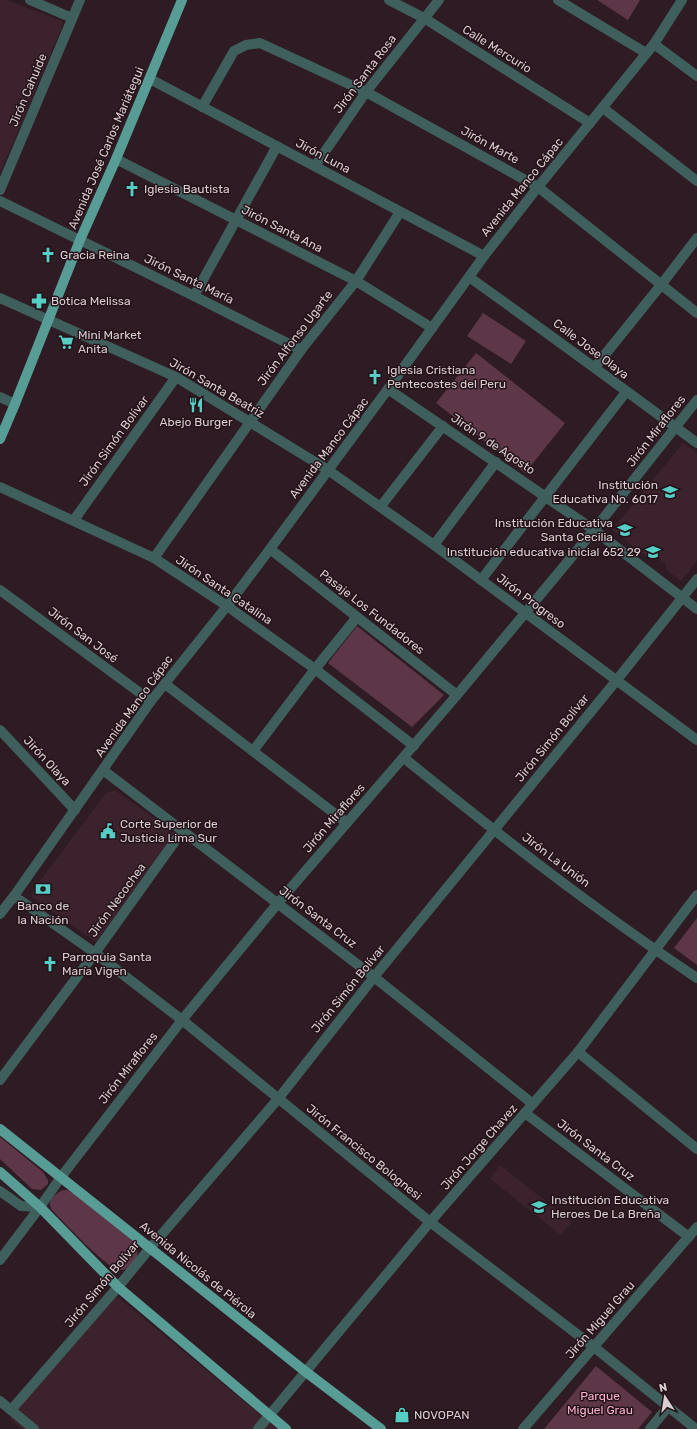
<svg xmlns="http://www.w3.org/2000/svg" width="697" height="1429" font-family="Rubik,sans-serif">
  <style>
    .built { fill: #3b222c }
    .green { fill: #5d3747 }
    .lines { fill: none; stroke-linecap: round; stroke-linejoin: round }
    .minor { stroke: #3f5f5c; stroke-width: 10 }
    .major { stroke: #589c96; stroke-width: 10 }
    .labels { text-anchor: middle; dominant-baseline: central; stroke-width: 3; stroke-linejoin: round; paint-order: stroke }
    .street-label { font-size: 12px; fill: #dbced3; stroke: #241219 }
    .poi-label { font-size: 12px; fill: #dbced3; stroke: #241219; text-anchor: start }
    .park-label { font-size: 12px; fill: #f9b1cd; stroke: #241219 }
  </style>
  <rect width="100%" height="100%" fill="#2e1b23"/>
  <g class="built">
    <polygon points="0,0 7,0 62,21 63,25 0,173"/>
    <polygon points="683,443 697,453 697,561 681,581 666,570 666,564 659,558 651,560 612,530"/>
    <polygon points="115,790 175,833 96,942 32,897 33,890 106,793"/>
    <polygon points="500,1165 572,1222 561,1235 490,1179"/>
    <polygon points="108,1289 278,1429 22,1429 10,1419"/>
  </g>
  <g class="green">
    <polygon points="597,0 640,0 628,20"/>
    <polygon points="483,313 526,341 511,364 467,336"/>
    <polygon points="476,353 565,423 525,473 436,403"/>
    <polygon points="357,626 444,695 412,727 328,663"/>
    <polygon points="697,918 697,965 674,948"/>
    <polygon points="0,1137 43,1172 48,1180 48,1184 41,1190 32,1189 0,1159"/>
    <path d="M63,1190H67L72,1192L133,1241C137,1247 139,1252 136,1259C132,1265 127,1271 119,1270C105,1267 64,1222 52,1210C46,1200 55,1194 63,1190Z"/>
    <polygon points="596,1366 652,1412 638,1429 544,1429"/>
  </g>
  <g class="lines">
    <g class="minor">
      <polyline points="30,0 72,18"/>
      <polyline points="389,0 424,18 590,123"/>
      <polyline points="558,0 646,53"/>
      <polyline points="654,44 697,76"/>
      <polyline points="150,79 484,256"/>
      <polyline points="202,107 234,51 246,45 260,43 366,92 538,187 697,313"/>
      <polyline points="603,108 697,181"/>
      <polyline points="116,159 356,281 432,328"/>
      <polyline points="315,166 366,92 439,0"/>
      <polyline points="0,190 80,0"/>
      <polyline points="0,201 194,296 301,350"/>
      <path d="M469,277C546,332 621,387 697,443"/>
      <polyline points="194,296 277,146"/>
      <polyline points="0,298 176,377 328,470 434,545 697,740"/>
      <polyline points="595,367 661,285 697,238"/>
      <polyline points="388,389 594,530 697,609"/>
      <polyline points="0,397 15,404"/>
      <polyline points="0,487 154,558 227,606 315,669 414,746"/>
      <polyline points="381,506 443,426"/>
      <polyline points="74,520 176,377"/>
      <polyline points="434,545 496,462"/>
      <polyline points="270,549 457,695"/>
      <polyline points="154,558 301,350 356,281 400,212"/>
      <polyline points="481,580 626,392"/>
      <polyline points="0,590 151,701"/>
      <polyline points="165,684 347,823"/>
      <polyline points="0,730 75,810"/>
      <polyline points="253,751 315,669 357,617"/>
      <path d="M404,758C499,835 595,910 697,978"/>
      <polyline points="103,770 374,977 533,1104"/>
      <polyline points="14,896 95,953 182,1020 430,1222 594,1347 696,1429"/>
      <polyline points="0,914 14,896 151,701 227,606 270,549 388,389 484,256 538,187 654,44 682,0"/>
      <polyline points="578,1052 697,1149"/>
      <polyline points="0,1080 95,953 183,830"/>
      <polyline points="525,1113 689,1237"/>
      <polyline points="0,1191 21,1206 40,1207"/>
      <polyline points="0,1260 40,1207 61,1177 182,1020 278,903 457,695 594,530 697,400"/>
      <polyline points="0,1401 34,1429"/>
      <polyline points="11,1410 118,1287 150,1248 278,1099 374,977 616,681 697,579"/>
      <polyline points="258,1429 430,1222 578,1052 697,895"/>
      <polyline points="523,1429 697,1227"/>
      <polyline points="650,1429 668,1407"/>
    </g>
    <g class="major">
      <polyline points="0,439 15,404 80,240 116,159 182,0"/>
      <polyline points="0,1129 306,1372 381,1429"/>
      <polyline points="0,1172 40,1207 118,1287 286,1429"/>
    </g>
  </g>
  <defs>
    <g id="church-bare" transform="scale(1.2)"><path d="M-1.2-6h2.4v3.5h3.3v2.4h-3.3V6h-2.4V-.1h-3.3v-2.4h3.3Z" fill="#56cec4" stroke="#241219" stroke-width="2.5" paint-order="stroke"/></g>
    <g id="pharmacy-bare" transform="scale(1.2)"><path d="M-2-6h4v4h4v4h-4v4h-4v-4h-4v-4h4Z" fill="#56cec4" stroke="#241219" stroke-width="2.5" paint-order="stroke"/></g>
    <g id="supermarket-bare" transform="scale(1.2)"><path d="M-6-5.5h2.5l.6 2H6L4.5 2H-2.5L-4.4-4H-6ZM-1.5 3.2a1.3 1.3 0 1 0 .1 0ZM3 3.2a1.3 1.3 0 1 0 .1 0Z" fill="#56cec4" stroke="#241219" stroke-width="2.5" paint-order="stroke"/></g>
    <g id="restaurant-bare" transform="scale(1.2)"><path d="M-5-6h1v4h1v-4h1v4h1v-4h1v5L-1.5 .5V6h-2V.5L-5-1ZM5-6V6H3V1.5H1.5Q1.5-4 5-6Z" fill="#56cec4" stroke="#241219" stroke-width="2.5" paint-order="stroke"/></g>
    <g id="school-bare" transform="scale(1.2)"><path d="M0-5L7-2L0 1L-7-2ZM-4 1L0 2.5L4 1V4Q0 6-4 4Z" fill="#56cec4" stroke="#241219" stroke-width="2.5" paint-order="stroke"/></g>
    <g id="civic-bare" transform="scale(1.2)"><path d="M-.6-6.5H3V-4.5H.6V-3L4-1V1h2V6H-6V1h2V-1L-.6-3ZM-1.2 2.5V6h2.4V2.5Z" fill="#56cec4" stroke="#241219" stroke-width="2.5" paint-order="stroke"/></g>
    <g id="bank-bare" transform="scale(1.2)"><path d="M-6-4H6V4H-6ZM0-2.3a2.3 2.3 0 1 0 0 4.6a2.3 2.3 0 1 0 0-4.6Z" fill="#56cec4" stroke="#241219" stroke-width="2.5" paint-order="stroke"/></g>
    <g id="shop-bare" transform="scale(1.2)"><path d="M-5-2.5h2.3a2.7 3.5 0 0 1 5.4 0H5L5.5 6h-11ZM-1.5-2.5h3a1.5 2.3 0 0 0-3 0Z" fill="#56cec4" stroke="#241219" stroke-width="2.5" paint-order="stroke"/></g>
  </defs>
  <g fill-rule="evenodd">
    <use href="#church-bare" x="132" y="189"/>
    <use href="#church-bare" x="48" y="255"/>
    <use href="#pharmacy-bare" x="39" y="301"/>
    <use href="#supermarket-bare" x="66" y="342"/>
    <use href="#church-bare" x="375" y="377"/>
    <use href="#restaurant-bare" x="196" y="405"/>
    <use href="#school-bare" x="670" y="492"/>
    <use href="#school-bare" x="625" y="530"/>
    <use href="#school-bare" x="653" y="552"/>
    <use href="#civic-bare" x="108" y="831"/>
    <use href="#bank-bare" x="43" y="889"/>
    <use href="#church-bare" x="50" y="964"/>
    <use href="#school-bare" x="539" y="1207"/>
    <use href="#shop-bare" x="402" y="1415"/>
  </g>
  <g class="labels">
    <g class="street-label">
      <text transform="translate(497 49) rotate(32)">Calle Mercurio</text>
      <text transform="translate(365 74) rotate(-53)">Jirón Santa Rosa</text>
      <text transform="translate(28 90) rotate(-67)">Jirón Cahuide</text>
      <text transform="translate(490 145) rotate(29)">Jirón Marte</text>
      <text transform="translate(106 148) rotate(-67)">Avenida José Carlos Mariátegui</text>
      <text transform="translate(323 156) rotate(28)">Jirón Luna</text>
      <text transform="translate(522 187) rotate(-51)">Avenida Manco Cápac</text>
      <text transform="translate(282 229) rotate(27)">Jirón Santa Ana</text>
      <text transform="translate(189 279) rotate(26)">Jirón Santa María</text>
      <text transform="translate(295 338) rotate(-53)">Jirón Alfonso Ugarte</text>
      <text transform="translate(591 349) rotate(37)">Calle Jose Olaya</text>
      <text transform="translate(217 388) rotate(30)">Jirón Santa Beatriz</text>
      <text transform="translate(656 431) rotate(-52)">Jirón Miraflores</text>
      <text transform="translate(114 441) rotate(-54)">Jirón Simón Bolívar</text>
      <text transform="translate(493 444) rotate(34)">Jirón 9 de Agosto</text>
      <text transform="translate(329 448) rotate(-53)">Avenida Manco Cápac</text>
      <text transform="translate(224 590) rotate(34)">Jirón Santa Catalina</text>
      <text transform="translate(531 601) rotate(37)">Jirón Progreso</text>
      <text transform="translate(372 612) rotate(38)">Pasaje Los Fundadores</text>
      <text transform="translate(83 635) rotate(37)">Jirón San José</text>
      <text transform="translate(134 706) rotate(-54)">Avenida Manco Cápac</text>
      <text transform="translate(552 738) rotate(-51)">Jirón Simón Bolívar</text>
      <text transform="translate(47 761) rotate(47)">Jirón Olaya</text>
      <text transform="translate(334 818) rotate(-49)">Jirón Miraflores</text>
      <text transform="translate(556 860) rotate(37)">Jirón La Unión</text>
      <text transform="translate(117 900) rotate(-54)">Jirón Necochea</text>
      <text transform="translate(318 917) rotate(37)">Jirón Santa Cruz</text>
      <text transform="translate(348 989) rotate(-51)">Jirón Simón Bolívar</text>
      <text transform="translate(128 1068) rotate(-52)">Jirón Miraflores</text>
      <text transform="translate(479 1147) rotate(-49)">Jirón Jorge Chavez</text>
      <text transform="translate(596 1150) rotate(37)">Jirón Santa Cruz</text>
      <text transform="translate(364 1152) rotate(39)">Jirón Francisco Bolognesi</text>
      <text transform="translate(198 1270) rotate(39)">Avenida Nicolás de Piérola</text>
      <text transform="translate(102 1284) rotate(-50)">Jirón Simón Bolívar</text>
      <text transform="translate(600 1320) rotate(-49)">Jirón Miguel Grau</text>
    </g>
    <g class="poi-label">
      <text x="144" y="189">Iglesia Bautista</text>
      <text x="60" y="255">Gracia Reina</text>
      <text x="51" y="301">Botica Melissa</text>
      <text x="78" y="335">Mini Market<tspan x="78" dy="14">Anita</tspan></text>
      <text x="387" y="370">Iglesia Cristiana<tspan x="387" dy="14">Pentecostes del Peru</tspan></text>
      <text x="196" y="422" text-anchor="middle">Abejo Burger</text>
      <text x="658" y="485" text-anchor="end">Institución<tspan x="658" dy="14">Educativa No. 6017</tspan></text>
      <text x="613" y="523" text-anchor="end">Institución Educativa<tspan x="613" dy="14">Santa Cecilia</tspan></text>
      <text x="641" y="552" text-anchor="end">Institución educativa inicial 652 29</text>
      <text x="120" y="824">Corte Superior de<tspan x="120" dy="14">Justicia Lima Sur</tspan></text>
      <text x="43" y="906" text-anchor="middle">Banco de<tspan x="43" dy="14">la Nación</tspan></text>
      <text x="62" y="957">Parroquia Santa<tspan x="62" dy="14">María Vigen</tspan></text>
      <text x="551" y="1200">Institución Educativa<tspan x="551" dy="14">Heroes De La Breña</tspan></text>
      <text x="414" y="1415">NOVOPAN</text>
    </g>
    <g class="park-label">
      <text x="600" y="1396">Parque<tspan x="600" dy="14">Miguel Grau</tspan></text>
    </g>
  </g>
  <g transform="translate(665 1397) rotate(348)" stroke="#241219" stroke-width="3" paint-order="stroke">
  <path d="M0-3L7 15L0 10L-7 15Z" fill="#dbced3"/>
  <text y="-6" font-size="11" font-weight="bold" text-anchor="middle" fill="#dbced3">N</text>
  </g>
</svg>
